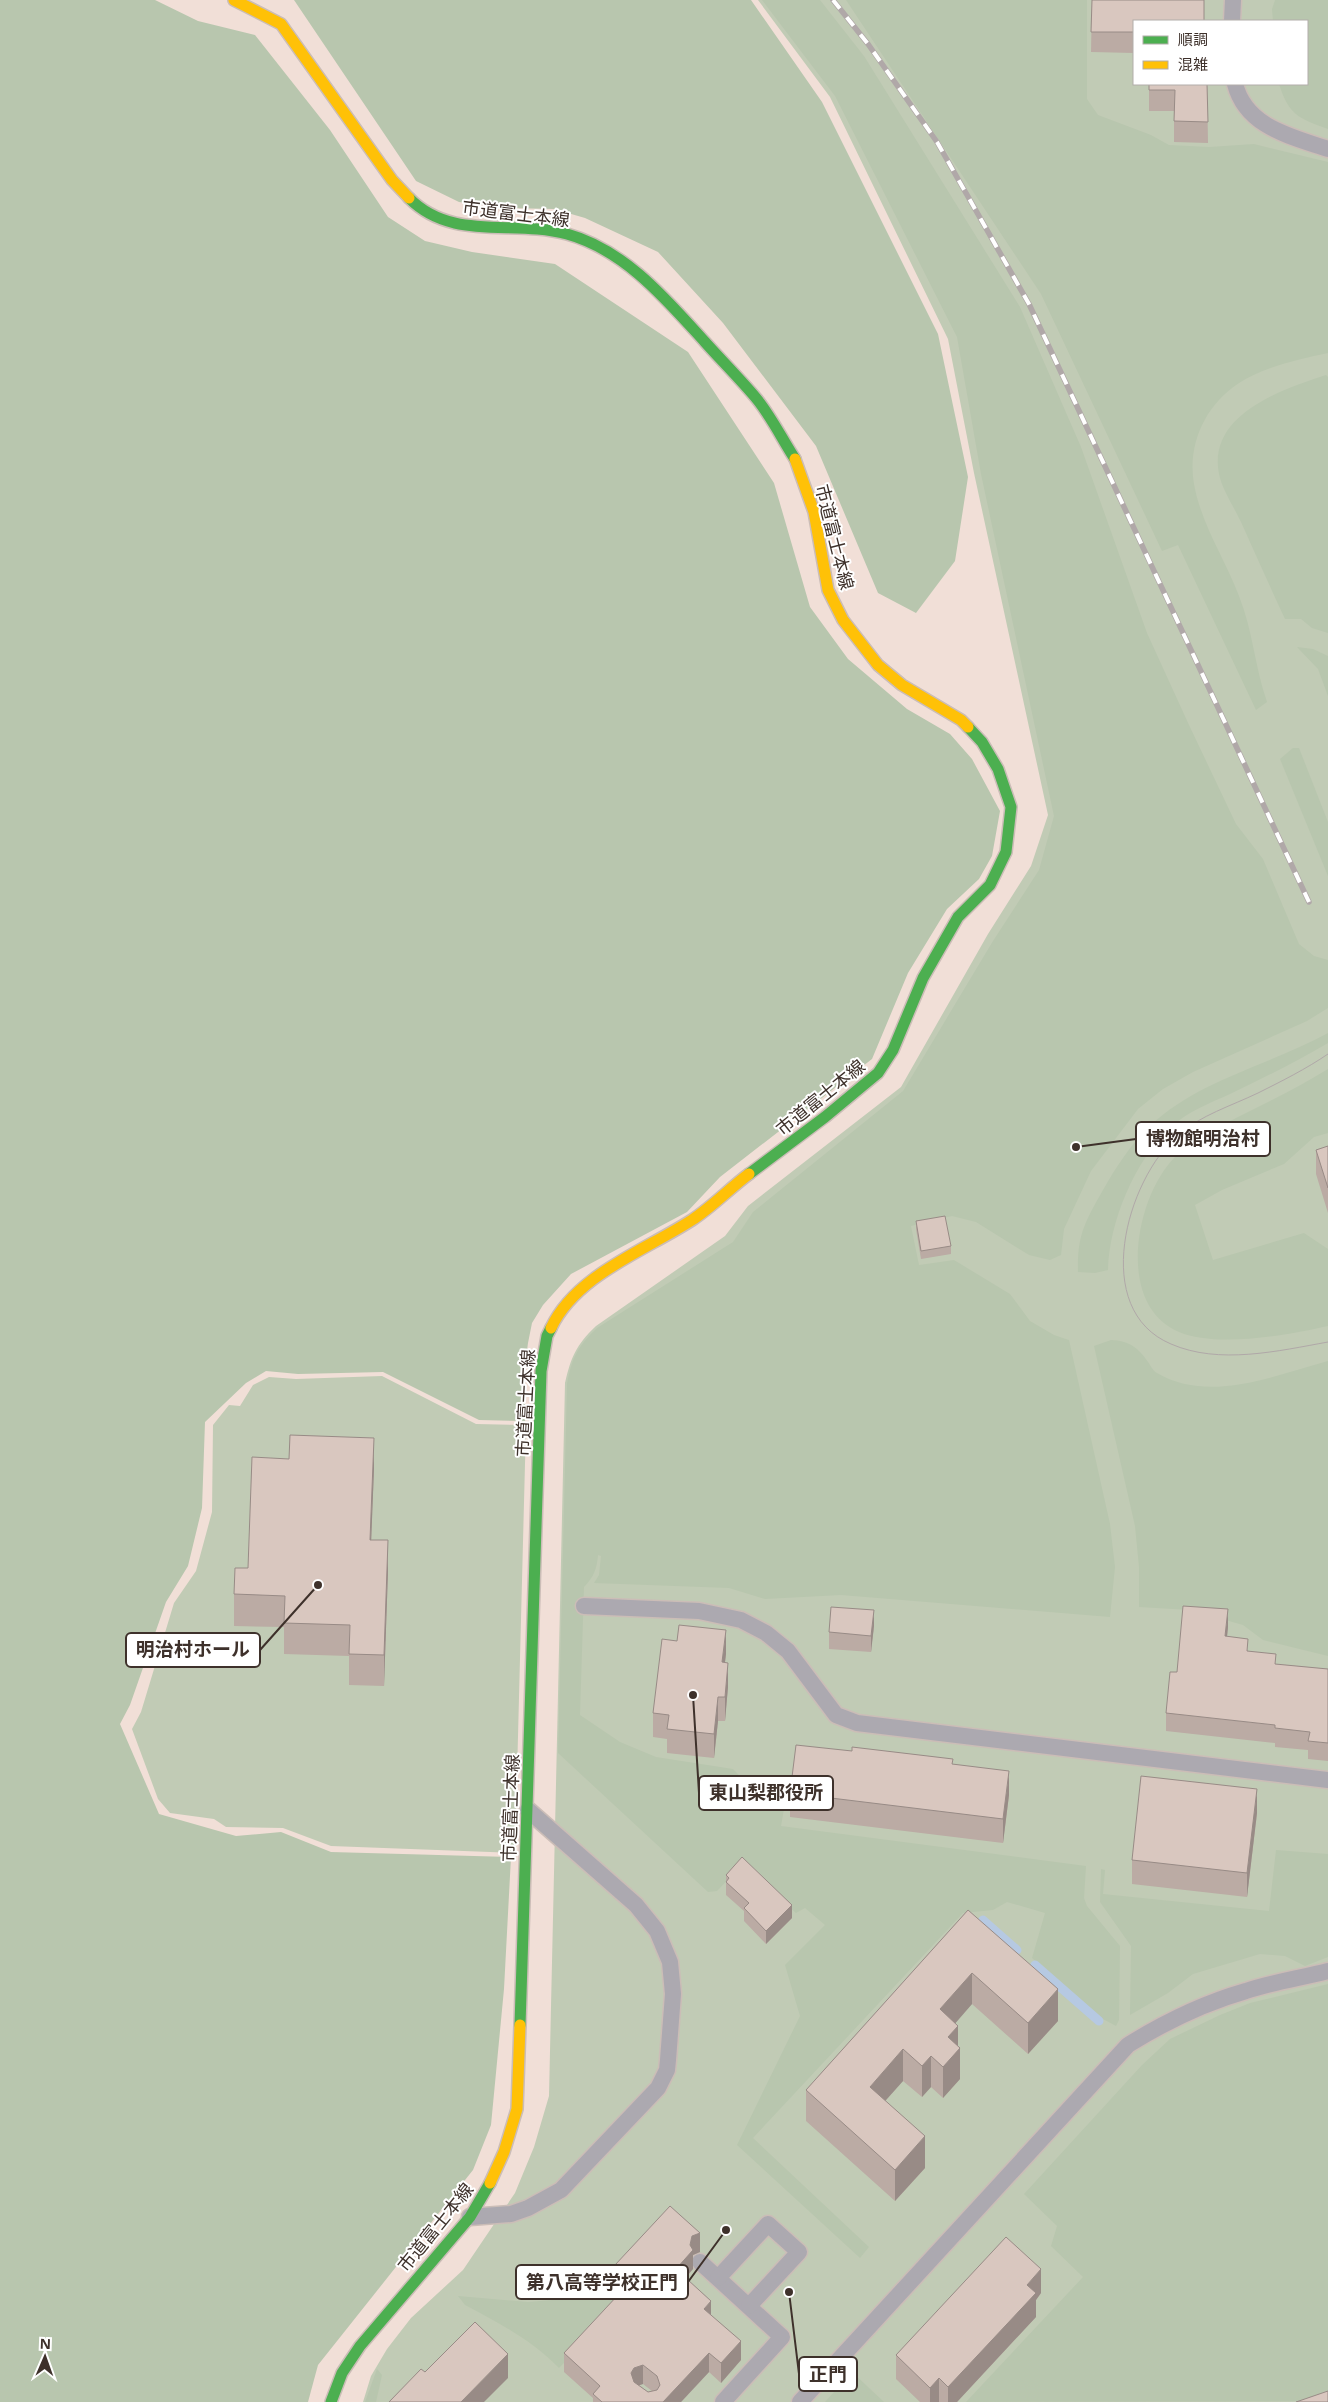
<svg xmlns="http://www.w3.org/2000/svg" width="1328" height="2402" font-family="'Noto Sans','Noto Sans JP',sans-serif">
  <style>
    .green { fill: #c1cbb5; fill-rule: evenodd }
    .forest { fill: #b8c6ae }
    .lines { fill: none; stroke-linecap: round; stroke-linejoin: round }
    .stream { stroke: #b6c9e2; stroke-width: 9 }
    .lane-casing { stroke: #cbbdb7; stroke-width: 19 }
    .fast-casing { stroke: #cbbdb7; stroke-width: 14 }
    .slow-casing { stroke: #cbbdb7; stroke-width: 14 }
    .lane { stroke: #aca9b0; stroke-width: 16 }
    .fast { stroke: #4caf50; stroke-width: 11 }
    .slow { stroke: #ffc107; stroke-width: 11 }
    .tram { stroke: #b0a8a8; stroke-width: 1 }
    .rail-casing { stroke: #b0a8a8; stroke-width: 5.5 }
    .rail { stroke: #fff; stroke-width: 4; stroke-dasharray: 11; stroke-linecap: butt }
    .wall { fill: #bbaba4; fill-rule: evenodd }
    .shaded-wall { fill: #988b86 }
    .building { fill: #d9c7bf; stroke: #988b86; fill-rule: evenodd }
    .labels { text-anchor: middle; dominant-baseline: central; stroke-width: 4; stroke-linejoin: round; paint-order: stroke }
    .street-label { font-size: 18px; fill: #3e312b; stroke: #fff }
    .leader { fill: none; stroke: #3e312b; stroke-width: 2 }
    .callout-dot { fill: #3e312b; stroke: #fff; stroke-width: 2 }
    .callout { fill: #fff; stroke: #3e312b; stroke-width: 2 }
    .callout-label { font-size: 19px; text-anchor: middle; font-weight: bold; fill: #3e312b }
  </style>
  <rect width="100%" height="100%" fill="#f1dfd7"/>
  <g class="green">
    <path d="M758,0H1328V2402H363L371,2376L387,2349L411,2318L463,2270L515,2193L534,2147L549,2096L565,1383C571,1357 576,1345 596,1326L725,1236L748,1206L901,1087L988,934L1031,866L1048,815L974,473L948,339L830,97ZM1134,21H1307V84H1134Z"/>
    <polygon points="382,1376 476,1424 526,1425 515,1853 331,1846 283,1828 226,1827 214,1819 170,1813 158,1799 132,1729 141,1712 174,1603 196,1571 212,1512 213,1425 229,1405 240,1406 253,1385 269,1377 296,1379"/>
  </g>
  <g class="forest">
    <polygon points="0,0 155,0 198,21 255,35 330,130 388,217 425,241 472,252 555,264 688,352 774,483 810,607 848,659 907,709 950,734 972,759 1000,811 992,856 979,879 947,909 908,973 872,1059 720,1177 687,1212 571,1274 543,1305 532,1323 528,1343 525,1366 525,1421 479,1420 383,1372 298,1374 266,1371 246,1383 205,1422 202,1508 188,1566 166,1602 130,1705 120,1724 159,1814 236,1836 281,1832 331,1852 511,1857 504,1989 491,2125 473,2170 318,2365 308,2402 0,2402"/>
    <polygon points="294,0 751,0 822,102 938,334 968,477 955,561 916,613 878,593 816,446 723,323 658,252 585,218 554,209 507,208 459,202 416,181"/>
    <path d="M762,0H820L864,56L1020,307L1081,447L1147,633L1189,725L1236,824L1263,859L1299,944L1314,956L1328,960V1008L1307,1021L1193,1072L1163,1089L1138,1109L1091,1171L1064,1229L1061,1255L1050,1260L1029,1255L976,1222L952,1216L911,1226L919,1265L954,1260L1010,1294L1030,1321L1054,1335L1069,1340L1110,1524L1115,1567L1110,1617L841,1595L765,1599L729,1588L594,1583L599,1575L601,1556L598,1555C597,1568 594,1577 584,1587L580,1715L620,1742L656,1757L733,1769L765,1802L784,1809L781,1826L1086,1866L1084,1898L1087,1906L1120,1946L1119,2020L1116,2026L1103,2019L1032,1958L1045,1913L1007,1902L993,1910L963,1913L753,2138L869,2247L860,2258L737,2145L800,2016L785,1965L825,1925L805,1908L796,1913L742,1865L717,1891L708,1892L558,1753L567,1384C572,1358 577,1347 597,1328L733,1242L753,1212L903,1091L993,941L1039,870L1054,816L981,474L957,337L835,96Z"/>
    <path d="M846,0H1087V99L1098,115L1151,135L1169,145L1209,147L1254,144L1328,162V353C1299,359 1264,367 1239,383C1205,405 1187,445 1194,484C1201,524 1225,559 1239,596C1253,631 1255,668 1267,702L1256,710L1178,545L1162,551L1041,294Z"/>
    <path d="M1275,0H1328V129C1298,118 1289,115 1279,84H1307V21H1273L1272,9Z"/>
    <path d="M1326,375L1328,377V633L1312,628L1301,619H1285C1270,587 1256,555 1241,522C1234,507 1222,489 1219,474C1207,414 1283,389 1326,375Z"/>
    <polygon points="1297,647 1313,649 1328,656 1328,696 1318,669"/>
    <polygon points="1293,748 1299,748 1328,822 1328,876 1280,759"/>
    <path d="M1328,1033V1043C1296,1062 1263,1078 1230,1094C1210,1103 1187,1112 1171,1127C1135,1160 1109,1222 1108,1270L1095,1273L1078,1272C1077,1235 1085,1222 1103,1190C1116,1167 1131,1144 1150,1126C1198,1080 1270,1065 1328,1033Z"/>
    <path d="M1328,1069V1133L1314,1137L1284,1164L1222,1190L1195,1205L1213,1260L1304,1233L1328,1249V1326C1288,1335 1217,1348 1179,1332C1115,1305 1135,1197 1175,1157C1196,1135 1215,1129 1242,1115C1271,1101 1300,1086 1328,1069Z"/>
    <path d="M1111,1340C1129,1341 1138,1347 1148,1362C1151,1366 1153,1371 1157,1373C1210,1404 1275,1375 1328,1361V1656L1263,1640L1243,1625L1190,1610L1139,1607V1567L1135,1526L1094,1346Z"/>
    <polygon points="1276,1850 1328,1854 1328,1957 1305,1966 1285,1956 1260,1954 1193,1974 1168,1993 1130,2015 1131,1946 1100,1902 1101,1869 1105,1870 1103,1894 1269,1911"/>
    <polygon points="1328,1984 1328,2401 966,2402 1083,2277 1051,2246 1057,2226 1024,2194 1142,2065 1170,2039 1220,2015 1250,2003"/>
    <path d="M613,2295L622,2304L559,2368C532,2340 499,2323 465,2305L458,2296L528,2302Z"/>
    <polygon points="377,2369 382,2375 376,2402 365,2402"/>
    <polygon points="852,2372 884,2402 825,2402"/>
  </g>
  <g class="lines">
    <g class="stream">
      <polyline points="983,1920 1017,1950"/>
      <polyline points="1035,1965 1099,2021"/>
    </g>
    <g class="lane-casing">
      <g id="lane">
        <polyline points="1232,21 1233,0"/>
        <path d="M1235,84C1246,127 1290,136 1328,149"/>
        <polyline points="584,1606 699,1611 741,1620 766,1633 788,1651 836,1715 857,1723 1328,1780"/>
        <polyline points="470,2217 511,2214 528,2208 561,2190 658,2088 667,2070 668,2060 673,1994 670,1962 657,1931 636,1905 528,1810"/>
        <polyline points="700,2262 782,2337 723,2402"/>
        <polyline points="718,2278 768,2224 799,2252 749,2306"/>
        <path d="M800,2402L1128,2045C1165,2022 1204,2003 1246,1991C1273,1982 1301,1978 1328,1971"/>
      </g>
    </g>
    <g class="fast-casing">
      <g id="fast">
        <path d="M409,198C452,242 514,219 567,234C625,250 666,299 705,342C722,361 740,379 756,398C771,416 782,439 795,459"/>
        <polyline points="749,1174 825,1117 878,1073 893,1050 923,978 958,917 990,885 1006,852 1011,807 998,769 982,742 968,727"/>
        <polyline points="520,2025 541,1371 547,1336 551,1328"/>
        <polyline points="331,2402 342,2373 360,2346 470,2217 490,2183"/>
      </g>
    </g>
    <g class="slow-casing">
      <g id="slow">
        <polyline points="234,0 281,24 392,180 409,198"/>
        <polyline points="795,459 814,512 828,590 843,620 878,665 902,685 961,720 968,727"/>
        <path d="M551,1328C576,1275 644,1251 692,1220C712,1207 730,1188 749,1174"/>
        <polyline points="490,2183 504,2152 517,2109 520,2025"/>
      </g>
    </g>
    <use href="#lane" class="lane"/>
    <use href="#fast" class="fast"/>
    <use href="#slow" class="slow"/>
    <path class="tram" d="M1328,1054C1306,1069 1282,1081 1258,1093C1231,1106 1201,1115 1178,1135C1126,1180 1090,1310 1171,1344C1219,1365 1278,1351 1328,1342"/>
    <g class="rail-casing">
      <polyline id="rail" points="833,0 868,44 937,142 1029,304 1309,902"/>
    </g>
    <use href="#rail" class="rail"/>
  </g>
  <g class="wall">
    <polygon points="1092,0 1134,21 1134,53 1091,52"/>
    <polygon points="1149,84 1207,84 1208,143 1174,142 1174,111 1149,111"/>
    <polygon points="1328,1146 1328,1213 1316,1174 1316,1150"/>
    <polygon points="916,1221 951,1246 951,1254 921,1259 916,1229"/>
    <polygon points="374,1469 371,1540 388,1571 384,1686 349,1685 349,1656 284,1654 284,1627 234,1626 234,1594 248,1568"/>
    <polygon points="874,1626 871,1652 829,1649 829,1632"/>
    <polygon points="1228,1627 1227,1637 1248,1651 1276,1664 1328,1669 1328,1761 1308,1759 1308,1750 1275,1747 1275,1743 1166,1731 1166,1713"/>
    <polygon points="726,1654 725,1662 728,1687 725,1721 718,1721 714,1758 667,1753 667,1739 653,1737 653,1713"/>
    <polygon points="953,1764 1009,1795 1003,1843 790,1817 790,1793"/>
    <polygon points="1257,1813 1247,1897 1132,1884 1132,1860"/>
    <polygon points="726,1875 792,1918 766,1944 744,1921 744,1911 726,1895"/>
    <polygon points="968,1910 1058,2021 1028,2054 972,2004 955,2023 958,2046 960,2079 943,2098 931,2087 922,2097 903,2081 885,2101 925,2168 895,2201 806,2121 806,2090"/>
    <path d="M700,2252L693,2255V2269L686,2278L741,2360L721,2383L709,2372L681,2402H593V2398L564,2372V2353L622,2291L615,2284V2265ZM643,2384L652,2391L648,2392L639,2385Z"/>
    <polygon points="1041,2293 1036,2300 1036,2317 957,2402 920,2402 896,2379 896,2355"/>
  </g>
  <g class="shaded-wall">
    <polygon points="374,1438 374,1469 370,1571 370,1540"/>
    <polygon points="388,1540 388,1571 384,1686 384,1655"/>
    <polygon points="1228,1609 1228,1627 1225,1655 1225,1636"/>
    <polygon points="874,1610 874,1626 871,1652 871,1636"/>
    <polygon points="726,1630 726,1654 722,1686 722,1662"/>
    <polygon points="728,1663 728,1687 725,1721 725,1697"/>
    <polygon points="718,1697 718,1721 714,1758 714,1734"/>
    <polygon points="1009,1771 1009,1795 1003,1843 1003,1819"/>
    <polygon points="1257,1789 1257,1813 1247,1897 1247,1873"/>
    <polygon points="792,1905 792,1918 766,1944 766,1931"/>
    <polygon points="972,1973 972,2004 940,2041 940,2009"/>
    <polygon points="1058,1989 1058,2021 1028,2054 1028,2023"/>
    <polygon points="958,2026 958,2050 960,2048 960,2079 943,2098 943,2067 948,2037"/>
    <polygon points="903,2049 903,2081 870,2118 870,2087"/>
    <polygon points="931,2056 931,2087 922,2097 922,2066"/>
    <polygon points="925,2136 925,2168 895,2201 895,2170"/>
    <polygon points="700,2233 700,2252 693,2255 693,2269 676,2288 676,2269 690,2245 692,2236"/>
    <polygon points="1041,2269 1041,2293 1036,2300 1036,2317 957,2402 948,2402 948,2387 1027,2285"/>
    <polygon points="711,2301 711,2320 704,2309"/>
    <polygon points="741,2341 741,2360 721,2383 721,2363"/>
    <polygon points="709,2353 709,2372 681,2402 662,2402"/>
    <polygon points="508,2354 508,2378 484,2402 461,2402"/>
    <polygon points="643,2365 643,2384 634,2387 631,2373 634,2368"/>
    <polygon points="939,2378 939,2402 930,2402 930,2388"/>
  </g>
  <g class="building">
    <polygon points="1092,0 1204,0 1204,21 1134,21 1134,32 1091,32"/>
    <polygon points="1149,84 1207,84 1208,122 1174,121 1175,90 1149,90"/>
    <polygon points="1328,1146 1328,1188 1316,1150"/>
    <polygon points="945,1216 951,1246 921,1251 916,1221"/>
    <polygon points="290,1435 374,1438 370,1540 388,1540 384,1655 349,1654 350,1625 284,1623 285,1596 234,1594 235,1568 248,1568 252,1457 289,1459"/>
    <polygon points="1183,1606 1228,1609 1225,1636 1248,1639 1247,1651 1276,1654 1275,1664 1328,1669 1328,1743 1308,1741 1310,1732 1275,1728 1275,1725 1166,1713 1170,1672 1177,1672"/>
    <polygon points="831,1607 874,1610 871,1636 829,1632"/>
    <polygon points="679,1625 726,1630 722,1662 728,1663 725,1697 718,1697 714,1734 667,1729 669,1715 653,1713 662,1639 677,1641"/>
    <polygon points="796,1745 852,1751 852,1747 953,1759 952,1764 1009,1771 1003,1819 790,1793"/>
    <polygon points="1141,1776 1257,1789 1247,1873 1132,1860"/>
    <polygon points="742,1857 792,1905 766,1931 744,1908 749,1903 726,1882 729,1878 726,1875"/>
    <polygon points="968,1910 1058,1989 1028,2023 972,1973 940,2009 958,2026 948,2037 960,2048 943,2067 931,2056 922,2066 903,2049 870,2087 925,2136 895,2170 806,2090"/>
    <path d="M670,2206L700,2233L692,2236L690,2245L693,2250L676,2269L711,2301L704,2309L741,2341L721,2363L709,2353L663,2402H602L593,2394L600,2386L564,2353L632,2280L615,2265ZM643,2365L657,2376L660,2385L657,2390L648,2392L634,2382L631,2373L634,2368Z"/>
    <polygon points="1006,2237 1041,2269 1027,2285 1036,2293 948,2387 939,2378 930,2388 896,2355"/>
    <polygon points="475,2322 508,2354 461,2402 389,2402 421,2369 425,2372"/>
    <polygon points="1328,2391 1328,2402 1296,2402"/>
  </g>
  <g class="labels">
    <g class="street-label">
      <text transform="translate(516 213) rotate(7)">市道富士本線</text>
      <text transform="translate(835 537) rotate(76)">市道富士本線</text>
      <text transform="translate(820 1097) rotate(-39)">市道富士本線</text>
      <text transform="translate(525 1403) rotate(-87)">市道富士本線</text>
      <text transform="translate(510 1808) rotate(-88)">市道富士本線</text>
      <text transform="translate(435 2227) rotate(-51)">市道富士本線</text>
    </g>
  </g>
  <path class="leader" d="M1076 1147L1136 1139M318 1585L260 1650M693 1695L699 1793M726 2230L688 2282M789 2292L799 2374"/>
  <g class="callout-dot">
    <circle cx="1076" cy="1147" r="5"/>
    <circle cx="318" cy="1585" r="5"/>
    <circle cx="693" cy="1695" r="5"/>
    <circle cx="726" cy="2230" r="5"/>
    <circle cx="789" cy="2292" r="5"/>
  </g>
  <g class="callout">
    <rect x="1136" y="1122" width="134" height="34" rx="5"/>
    <rect x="126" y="1633" width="134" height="34" rx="5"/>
    <rect x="699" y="1776" width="134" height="34" rx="5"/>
    <rect x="516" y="2265" width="172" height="34" rx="5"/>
    <rect x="799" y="2357" width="58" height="34" rx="5"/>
  </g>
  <g class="callout-label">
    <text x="1203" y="1145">博物館明治村</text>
    <text x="193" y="1656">明治村ホール</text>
    <text x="766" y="1799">東山梨郡役所</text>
    <text x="602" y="2289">第八高等学校正門</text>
    <text x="828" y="2381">正門</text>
  </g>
  <rect x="1133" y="20" width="175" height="65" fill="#ffffff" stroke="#b2adaa"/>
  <rect x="1143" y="36" width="25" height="8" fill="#4caf50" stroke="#b2adaa"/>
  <text x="1178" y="45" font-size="15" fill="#3e312b">順調</text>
  <rect x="1143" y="61" width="25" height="8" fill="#ffc107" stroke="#b2adaa"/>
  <text x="1178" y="70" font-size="15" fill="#3e312b">混雑</text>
  <g transform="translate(45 2357) rotate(2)" stroke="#ffffff" stroke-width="4" paint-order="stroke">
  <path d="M0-4L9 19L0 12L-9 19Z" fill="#3e312b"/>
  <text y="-8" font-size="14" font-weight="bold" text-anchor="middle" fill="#3e312b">N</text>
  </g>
</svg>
